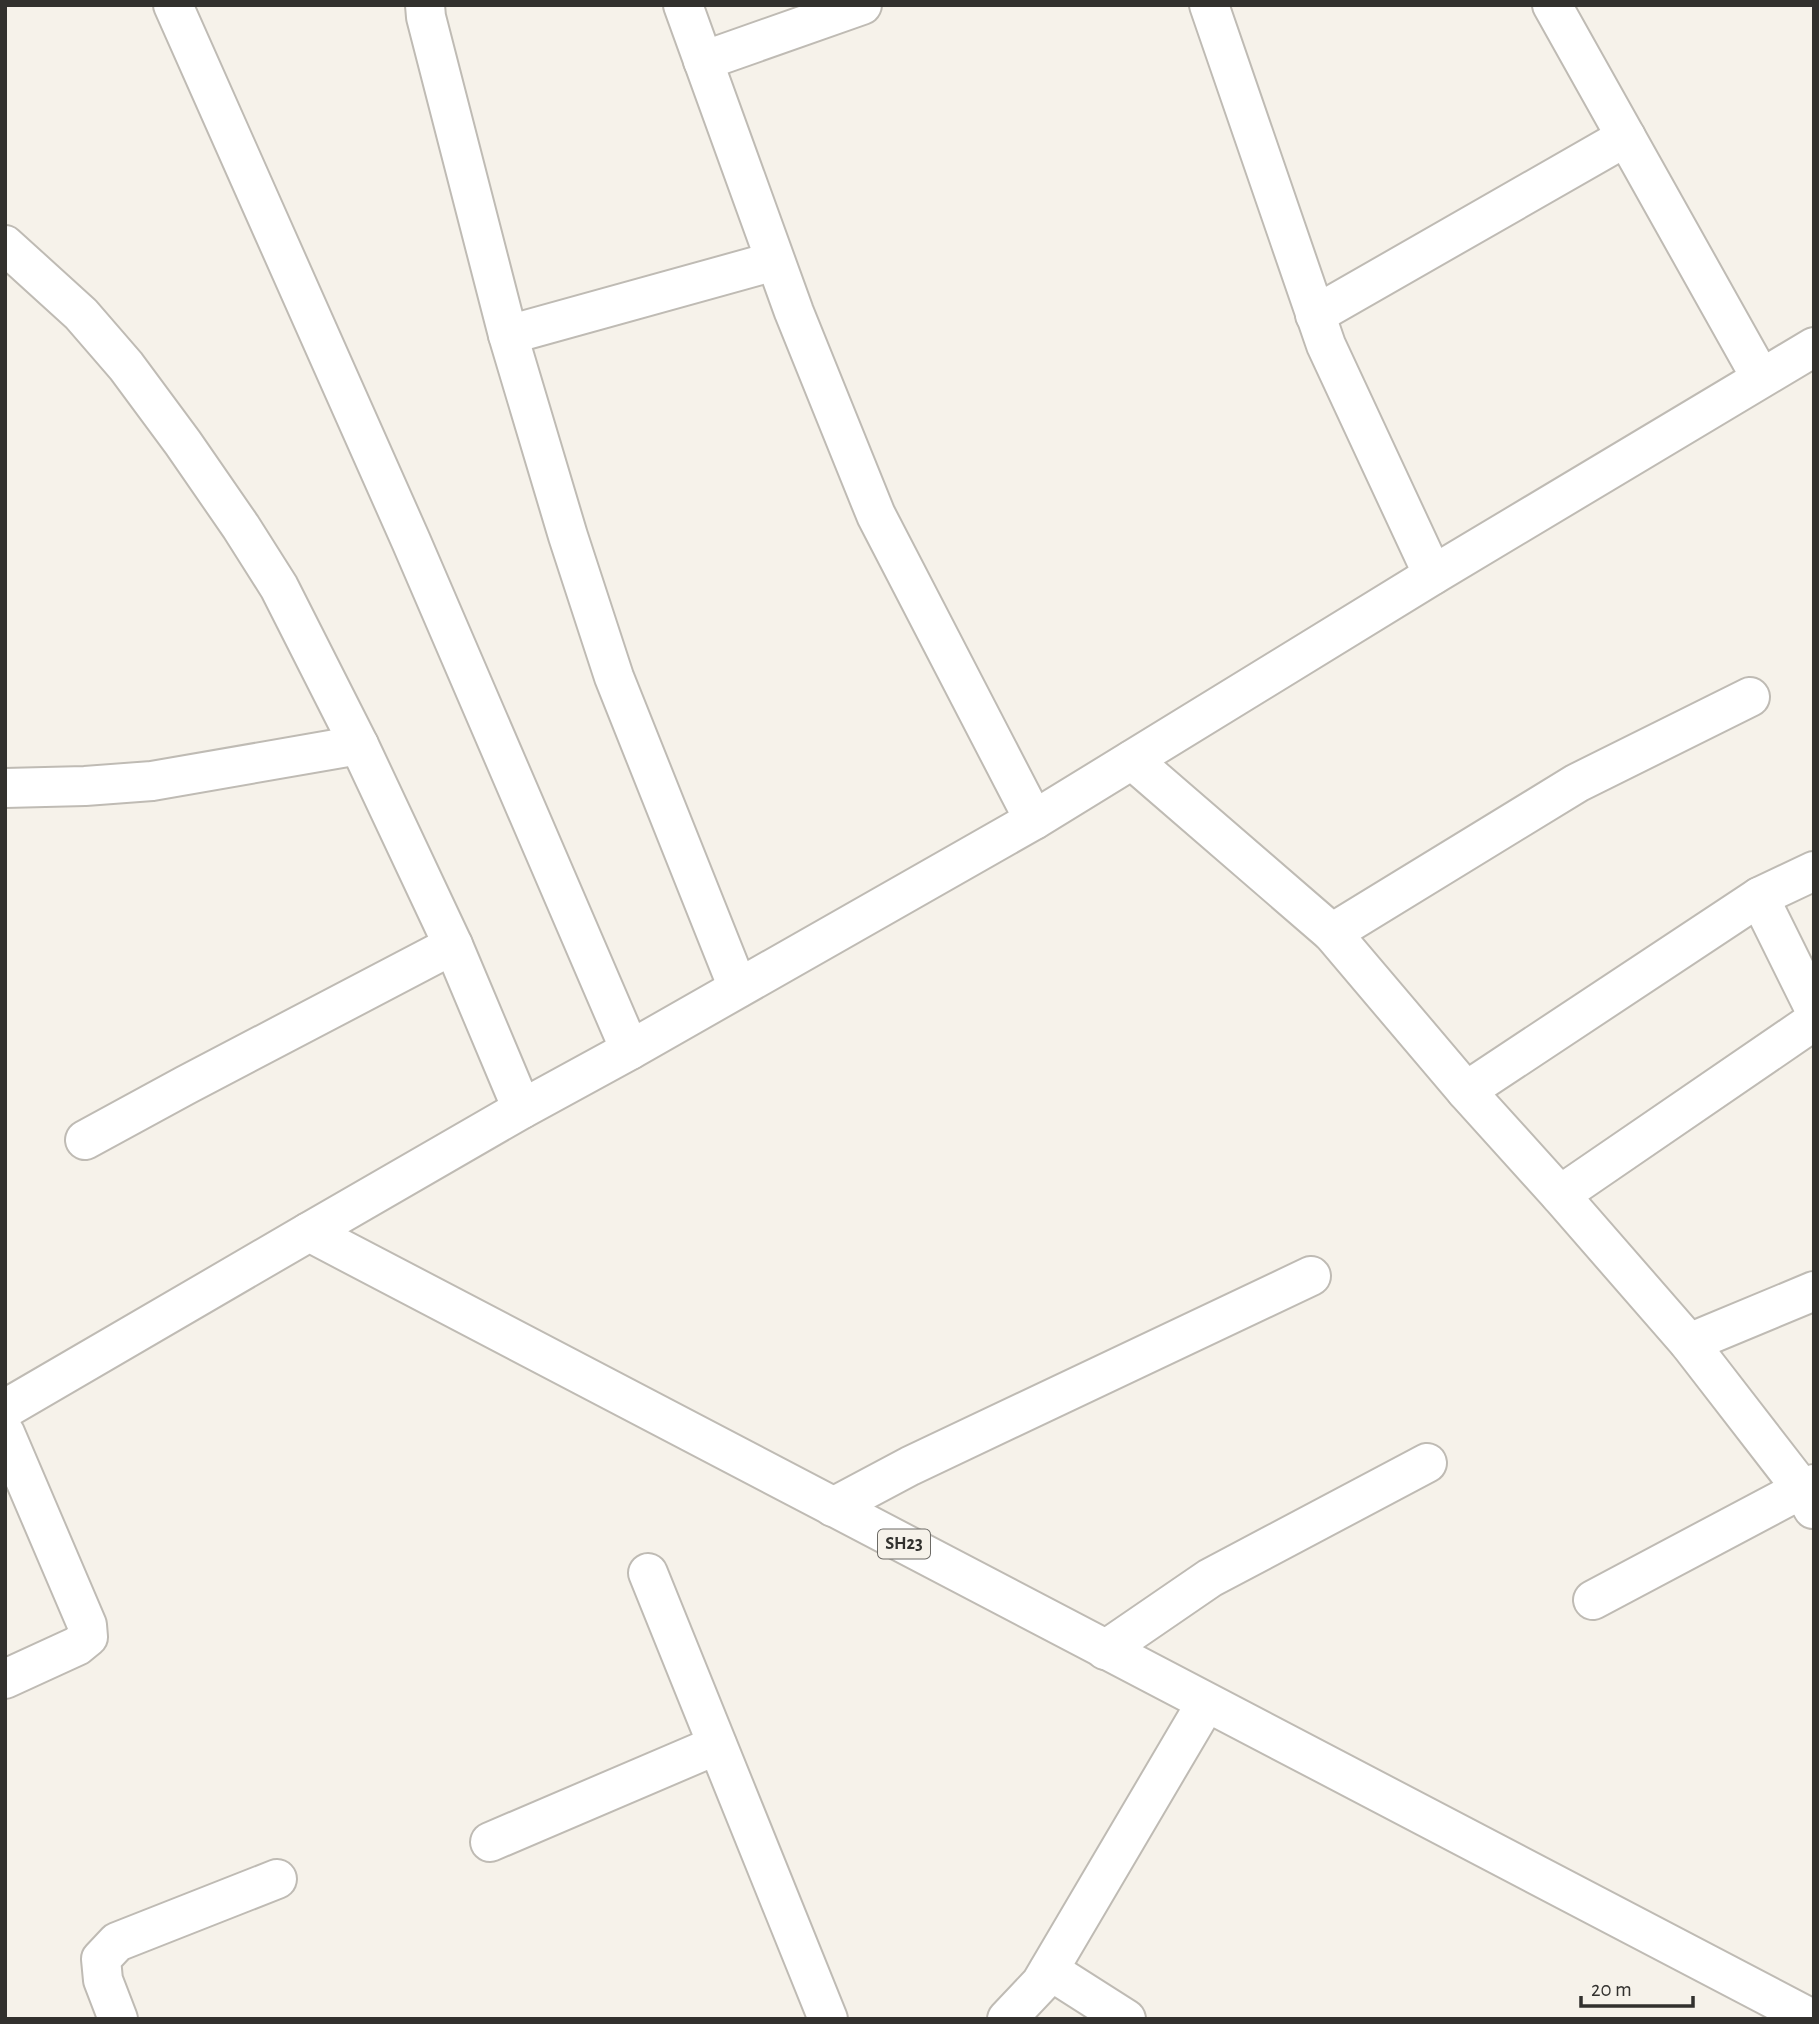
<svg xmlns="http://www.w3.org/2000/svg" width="1819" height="2024" font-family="'Alegreya Sans',sans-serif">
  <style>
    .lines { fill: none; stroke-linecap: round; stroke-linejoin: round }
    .street-casing { stroke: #bfbbb4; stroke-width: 42 }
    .primary-casing { stroke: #bfbbb4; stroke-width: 42 }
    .street { stroke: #fff; stroke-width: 38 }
    .primary { stroke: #fff; stroke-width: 38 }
    .labels { text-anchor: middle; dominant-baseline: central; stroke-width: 5; stroke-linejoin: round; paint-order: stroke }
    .shield { fill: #f6f2ea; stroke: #6d6b66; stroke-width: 2 }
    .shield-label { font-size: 18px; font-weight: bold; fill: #32312e }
  </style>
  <rect width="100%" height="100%" fill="#f6f2ea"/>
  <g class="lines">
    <g class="street-casing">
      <g id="street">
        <polyline points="173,5 411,541 630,1050"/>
        <polyline points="425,5 426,17 508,335 568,536 614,677 738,988"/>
        <polyline points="683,5 794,312 876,515 1034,820"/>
        <polyline points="1209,5 1326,345 1433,575"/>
        <polyline points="1552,5 1761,378"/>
        <polyline points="703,61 862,5"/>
        <polyline points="5,245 81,314 126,366 183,443 241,527 279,587 359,745 453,945 522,1109"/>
        <polyline points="1315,315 1626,137"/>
        <polyline points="508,335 775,261"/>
        <polyline points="1132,760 1332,933 1466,1091 1560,1195 1689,1343 1802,1489 1814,1484"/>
        <polyline points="5,788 85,786 152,781 359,745"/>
        <polyline points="1759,897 1814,1008"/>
        <polyline points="1332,933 1577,783 1750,697"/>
        <polyline points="1466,1091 1759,897 1814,871"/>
        <polyline points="85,1140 186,1085 453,945"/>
        <polyline points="1560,1195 1814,1021"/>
        <polyline points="309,1232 522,1109 630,1050 1034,820 1433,575 1814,347"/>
        <polyline points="1689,1343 1814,1291"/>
        <polyline points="5,1433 87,1625 88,1637 77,1646 5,1679"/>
        <polyline points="833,1507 910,1466 1311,1276"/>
        <polyline points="648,1573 828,2019"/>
        <polyline points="1593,1600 1802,1489 1813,1509"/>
        <polyline points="1105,1650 1210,1578 1427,1463"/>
        <polyline points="490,1842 717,1745"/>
        <polyline points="1049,1970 1126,2019"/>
        <polyline points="118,2019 103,1980 101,1959 117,1942 277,1879"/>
        <polyline points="1007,2019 1041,1983 1206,1703"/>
      </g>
    </g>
    <g class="primary-casing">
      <polyline id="primary" points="5,1409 309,1232 1812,2019"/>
    </g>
    <use href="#street" class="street"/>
    <use href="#primary" class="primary"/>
  </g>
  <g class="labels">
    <rect class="shield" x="878" y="1529.5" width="52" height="29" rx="5"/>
    <g class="shield-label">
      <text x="904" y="1544">SH23</text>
    </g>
  </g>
  <rect width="1819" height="2024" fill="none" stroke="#32312e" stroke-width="14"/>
  <path d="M1581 1996v10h112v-10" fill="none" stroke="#32312e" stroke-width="3.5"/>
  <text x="1591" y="1996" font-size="21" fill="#32312e" stroke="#f6f2ea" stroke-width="5" paint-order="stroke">20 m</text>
</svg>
